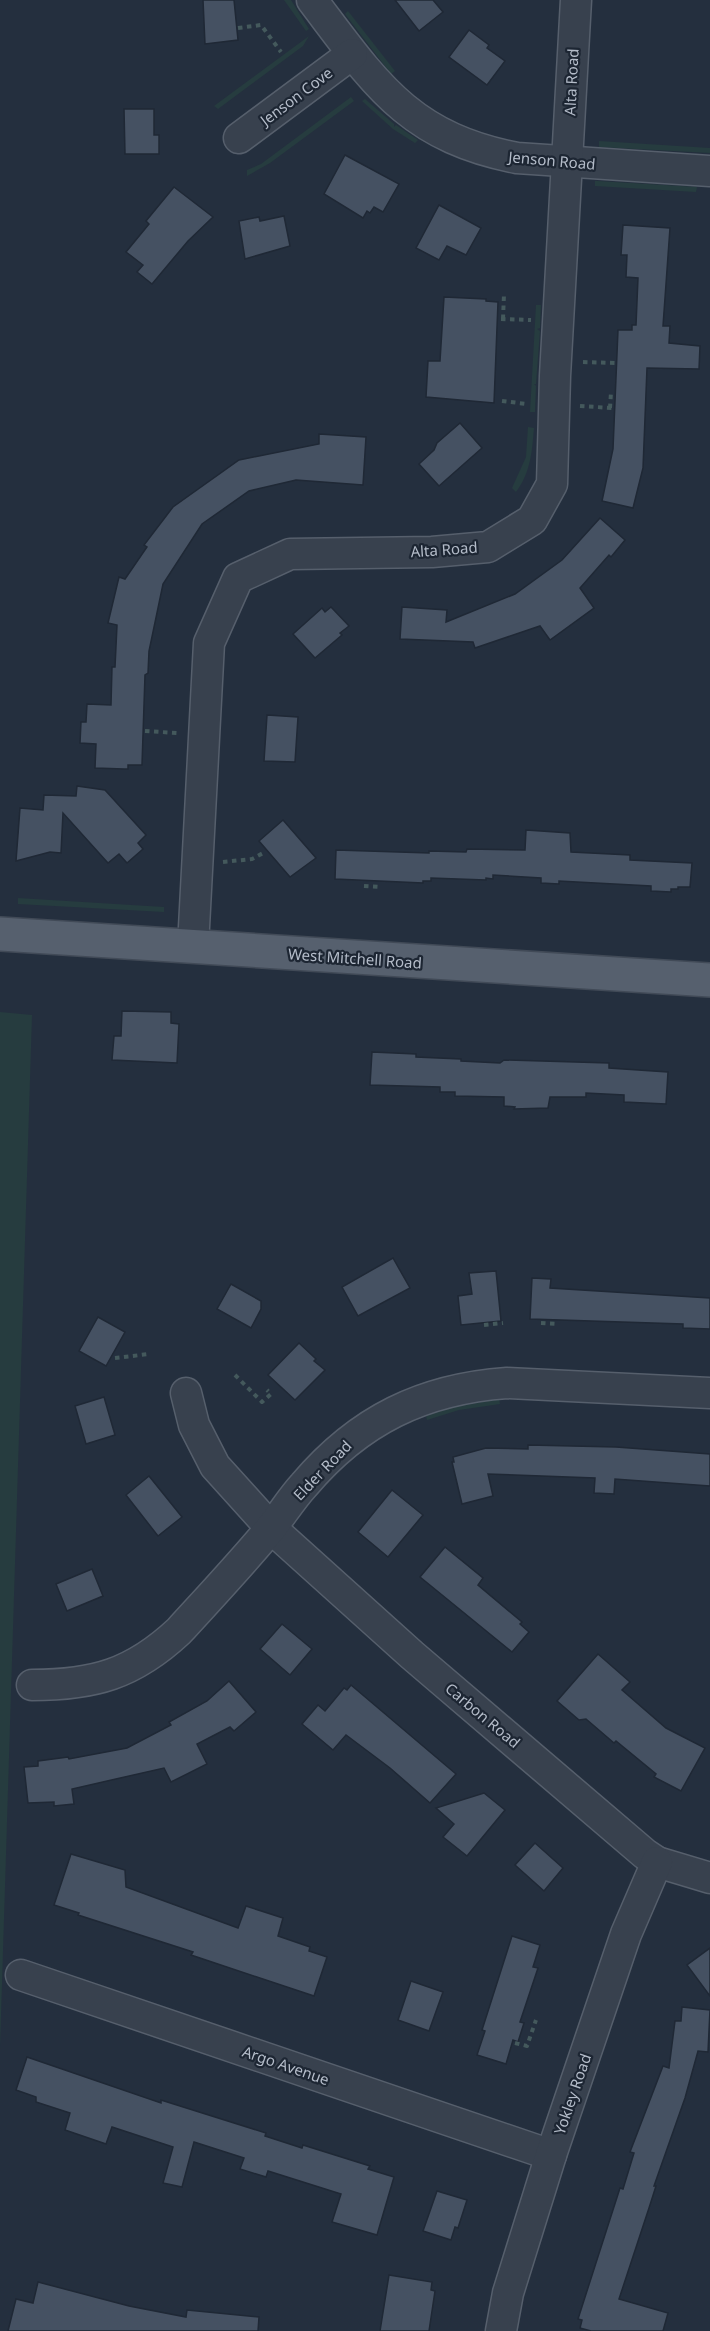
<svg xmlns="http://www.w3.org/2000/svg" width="710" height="2331" font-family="'Noto Sans',sans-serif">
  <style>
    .green { fill: #263c3f }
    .building { fill: #455162; stroke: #1f2835; stroke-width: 1.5 }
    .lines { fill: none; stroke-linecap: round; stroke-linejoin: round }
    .minor-casing { stroke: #565f6c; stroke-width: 33 }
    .major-casing { stroke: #414a57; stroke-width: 36 }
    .path { stroke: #44595c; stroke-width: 4; stroke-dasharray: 4.5 4.5; stroke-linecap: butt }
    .minor { stroke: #38414e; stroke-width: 30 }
    .major { stroke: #56606e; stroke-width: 33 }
    .labels { text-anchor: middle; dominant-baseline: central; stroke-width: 4.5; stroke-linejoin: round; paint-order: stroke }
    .street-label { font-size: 15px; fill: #b4bcc9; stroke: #1d2633 }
  </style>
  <rect width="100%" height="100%" fill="#242f3e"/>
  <g class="green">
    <polygon points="284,0 291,0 309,29 306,31"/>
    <polygon points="348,11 395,71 391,74 345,14"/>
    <polygon points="309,36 303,46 218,109 214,106"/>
    <polygon points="351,97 354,101 270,163 247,176 247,170 261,164"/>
    <polygon points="365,99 394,124 394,127 396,125 418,140 415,143 393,129 362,101"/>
    <polygon points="599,141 710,148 710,153 599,147"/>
    <polygon points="595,181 598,181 697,187 696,192 595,186"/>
    <polygon points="536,305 541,305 540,328 537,329 540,331 536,384 534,384 536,386 535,412 530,412"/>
    <path d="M528,427L534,428C532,451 531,472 516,492L512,488L526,457Z"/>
    <polygon points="18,898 164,907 164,912 18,904"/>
    <polygon points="0,1012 32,1015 0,2048"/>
    <polygon points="499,1399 500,1404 459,1410 427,1420 426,1416 450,1408"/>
  </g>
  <g class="building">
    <polygon points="203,0 234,0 238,40 205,44"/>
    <polygon points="395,0 433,0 443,12 419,31"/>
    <polygon points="469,30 489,45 487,48 505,61 487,85 449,57"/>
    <polygon points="124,109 154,109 154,135 159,135 159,154 125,154"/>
    <polygon points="345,155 399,184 383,212 374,207 370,213 367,211 363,218 324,194"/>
    <polygon points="174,187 213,217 188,241 152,284 137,272 143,265 126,252 149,224 146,221"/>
    <polygon points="439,205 481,228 466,255 447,246 439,260 416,248"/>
    <polygon points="284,216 290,246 245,259 239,221 259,217 260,221"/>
    <polygon points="623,225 670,228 663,326 670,326 669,343 700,346 699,369 647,368 643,468 633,508 602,501 613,449 618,330 632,330 632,325 636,325 638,278 626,277 627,255 621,255"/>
    <polygon points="444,297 486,299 486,301 498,302 494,403 426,397 428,361 440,361"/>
    <polygon points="460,423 482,448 439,486 419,464 434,450 437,443"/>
    <polygon points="319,434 366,437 363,485 296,480 249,491 202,524 163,584 149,651 148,673 145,675 142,765 128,765 128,769 124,769 95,768 96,744 80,743 81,722 86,722 87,704 111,705 112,667 115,667 117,625 108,623 119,577 125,579 147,547 144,545 173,507 239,460 319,444"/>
    <polygon points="600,518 625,540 611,557 609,555 580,588 594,608 550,640 540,626 475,648 473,642 400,639 402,607 447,610 446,622 515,594 562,560"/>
    <polygon points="331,607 349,626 340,633 342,635 315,658 293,634 322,608 325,612"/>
    <polygon points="267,715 298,717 295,762 264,761"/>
    <polygon points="77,786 105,790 146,835 138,843 143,849 127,863 119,854 108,863 63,813 61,853 50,852 16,861 20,808 43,810 44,795 76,796"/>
    <polygon points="283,820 316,858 290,877 259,841"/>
    <polygon points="526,830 570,833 571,852 630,855 630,860 692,863 690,887 678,887 678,889 671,889 671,892 651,891 651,886 559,881 559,884 541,883 541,878 493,875 493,879 486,878 486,880 431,878 431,881 423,881 423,883 335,879 336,850 429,853 429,851 466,852 467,849 525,850"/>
    <polygon points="122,1011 171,1012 171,1023 179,1024 177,1063 112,1060 114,1036 121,1036"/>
    <polygon points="372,1052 416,1054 416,1057 461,1059 461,1061 500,1063 504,1060 609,1063 609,1068 668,1072 666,1104 624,1102 624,1095 586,1093 586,1097 550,1097 548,1108 514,1109 515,1107 504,1106 504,1097 455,1096 455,1092 440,1092 440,1087 370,1085"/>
    <polygon points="393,1258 410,1288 358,1316 342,1287"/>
    <polygon points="496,1271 501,1321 461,1325 458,1296 472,1294 469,1273"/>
    <polygon points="532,1278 551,1279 550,1288 710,1298 710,1329 683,1328 683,1324 530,1319"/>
    <polygon points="231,1284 261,1301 261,1309 251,1328 217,1309"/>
    <polygon points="98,1317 125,1332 106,1366 79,1351"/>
    <polygon points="299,1343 316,1359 314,1361 325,1370 295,1400 268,1375"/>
    <polygon points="104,1397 115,1435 86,1444 75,1406"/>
    <polygon points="528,1445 616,1447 710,1454 710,1486 615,1479 614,1494 594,1493 595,1478 488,1474 493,1496 462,1504 452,1462 454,1462 453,1457 486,1448 528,1449"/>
    <polygon points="149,1476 182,1517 158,1536 126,1495"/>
    <polygon points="392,1490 423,1515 388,1557 358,1532"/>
    <polygon points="445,1547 483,1578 478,1585 522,1622 520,1624 529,1632 512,1652 420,1577"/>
    <polygon points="92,1569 103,1596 67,1611 56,1584"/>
    <polygon points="282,1624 312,1649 290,1675 260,1649"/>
    <polygon points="598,1654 630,1682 622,1690 666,1728 705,1748 681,1791 654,1777 656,1774 616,1741 614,1743 586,1719 579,1720 557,1701"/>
    <polygon points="229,1681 256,1712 234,1731 230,1727 197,1744 207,1764 171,1782 164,1768 72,1789 74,1804 54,1806 54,1802 28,1803 24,1767 38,1766 38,1761 68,1757 69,1759 127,1748 171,1725 169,1722 207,1701"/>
    <polygon points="351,1685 456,1774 430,1803 390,1768 346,1735 333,1750 302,1724 318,1705 325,1711 344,1688 347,1690"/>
    <polygon points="484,1793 505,1810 467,1856 443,1837 454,1824 436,1808"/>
    <polygon points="535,1843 563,1868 544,1891 515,1865"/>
    <polygon points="71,1854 125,1870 126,1887 238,1928 246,1906 283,1918 278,1936 310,1947 309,1951 327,1957 314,1996 191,1955 193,1952 78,1915 79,1913 54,1905"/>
    <polygon points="512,1936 540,1945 533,1967 538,1968 520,2022 524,2023 518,2042 513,2040 506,2064 477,2055 485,2031 482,2030"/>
    <polygon points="710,1948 710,1996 687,1965"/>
    <polygon points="411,1981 443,1992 429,2031 398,2020"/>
    <polygon points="682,2007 710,2010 708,2052 698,2051 685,2098 654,2186 656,2186 649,2208 619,2299 668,2313 663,2331 591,2331 580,2328 582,2320 578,2319 620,2188 623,2189 634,2153 630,2152 663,2066 669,2068 675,2021 681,2021"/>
    <polygon points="27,2057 161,2103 161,2100 266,2133 265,2136 302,2148 303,2145 370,2166 368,2169 394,2177 377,2235 332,2222 341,2194 268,2171 266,2177 240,2169 244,2158 194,2142 182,2187 163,2183 173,2147 112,2127 106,2144 65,2130 70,2113 36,2102 36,2097 16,2090"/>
    <polygon points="437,2191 467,2200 458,2228 455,2227 451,2240 423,2231"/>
    <polygon points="389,2275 432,2282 431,2290 435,2291 429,2331 380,2331"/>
    <polygon points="38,2282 129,2306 186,2317 187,2310 259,2317 258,2331 8,2331 16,2299 33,2303"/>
  </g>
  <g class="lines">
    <g class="minor-casing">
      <g id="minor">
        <path d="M312,0C375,83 408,137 517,158L710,171"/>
        <polyline points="239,138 352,54"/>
        <polyline points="193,946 209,643 238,578 290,554 432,552 488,547 532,520 552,484 555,376 576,0"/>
        <polyline points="186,1393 194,1425 215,1466 271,1528 412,1655 645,1854 657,1862 710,1878"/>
        <path d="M32,1685C94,1685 133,1674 179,1631C210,1597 242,1563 271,1528C282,1514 292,1498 304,1485C359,1420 423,1389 507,1383L710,1393"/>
        <polyline points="21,1975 551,2155"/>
        <polyline points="501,2331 508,2293 551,2155 626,1934 657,1862"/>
      </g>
    </g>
    <g class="major-casing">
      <polyline id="major" points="0,934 710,980"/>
    </g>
    <g class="path">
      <polyline points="238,28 261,25 281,52"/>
      <polyline points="501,319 531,320"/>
      <polyline points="503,319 504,294"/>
      <polyline points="583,362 615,363"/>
      <polyline points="502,401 527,404"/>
      <polyline points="580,406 612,408"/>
      <polyline points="610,408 611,392"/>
      <polyline points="145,731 177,733"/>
      <polyline points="223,862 252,859 265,852"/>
      <polyline points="364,886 381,887"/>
      <polyline points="541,1323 559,1324"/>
      <polyline points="484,1325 503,1323"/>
      <polyline points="115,1358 149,1354"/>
      <polyline points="235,1375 262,1402 271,1394 267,1390"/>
      <polyline points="515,2043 527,2046 536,2020"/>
    </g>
    <use href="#minor" class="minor"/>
    <use href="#major" class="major"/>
  </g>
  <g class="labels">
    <g class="street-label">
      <text transform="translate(571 82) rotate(-87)">Alta Road</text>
      <text transform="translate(296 96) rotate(-37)">Jenson Cove</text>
      <text transform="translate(552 160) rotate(5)">Jenson Road</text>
      <text transform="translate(444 549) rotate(-4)">Alta Road</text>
      <text transform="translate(355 958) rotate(4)">West Mitchell Road</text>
      <text transform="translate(322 1470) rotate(-46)">Elder Road</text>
      <text transform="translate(483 1715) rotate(40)">Carbon Road</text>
      <text transform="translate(286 2065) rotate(19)">Argo Avenue</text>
      <text transform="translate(572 2094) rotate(-71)">Yokley Road</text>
    </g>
  </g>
</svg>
